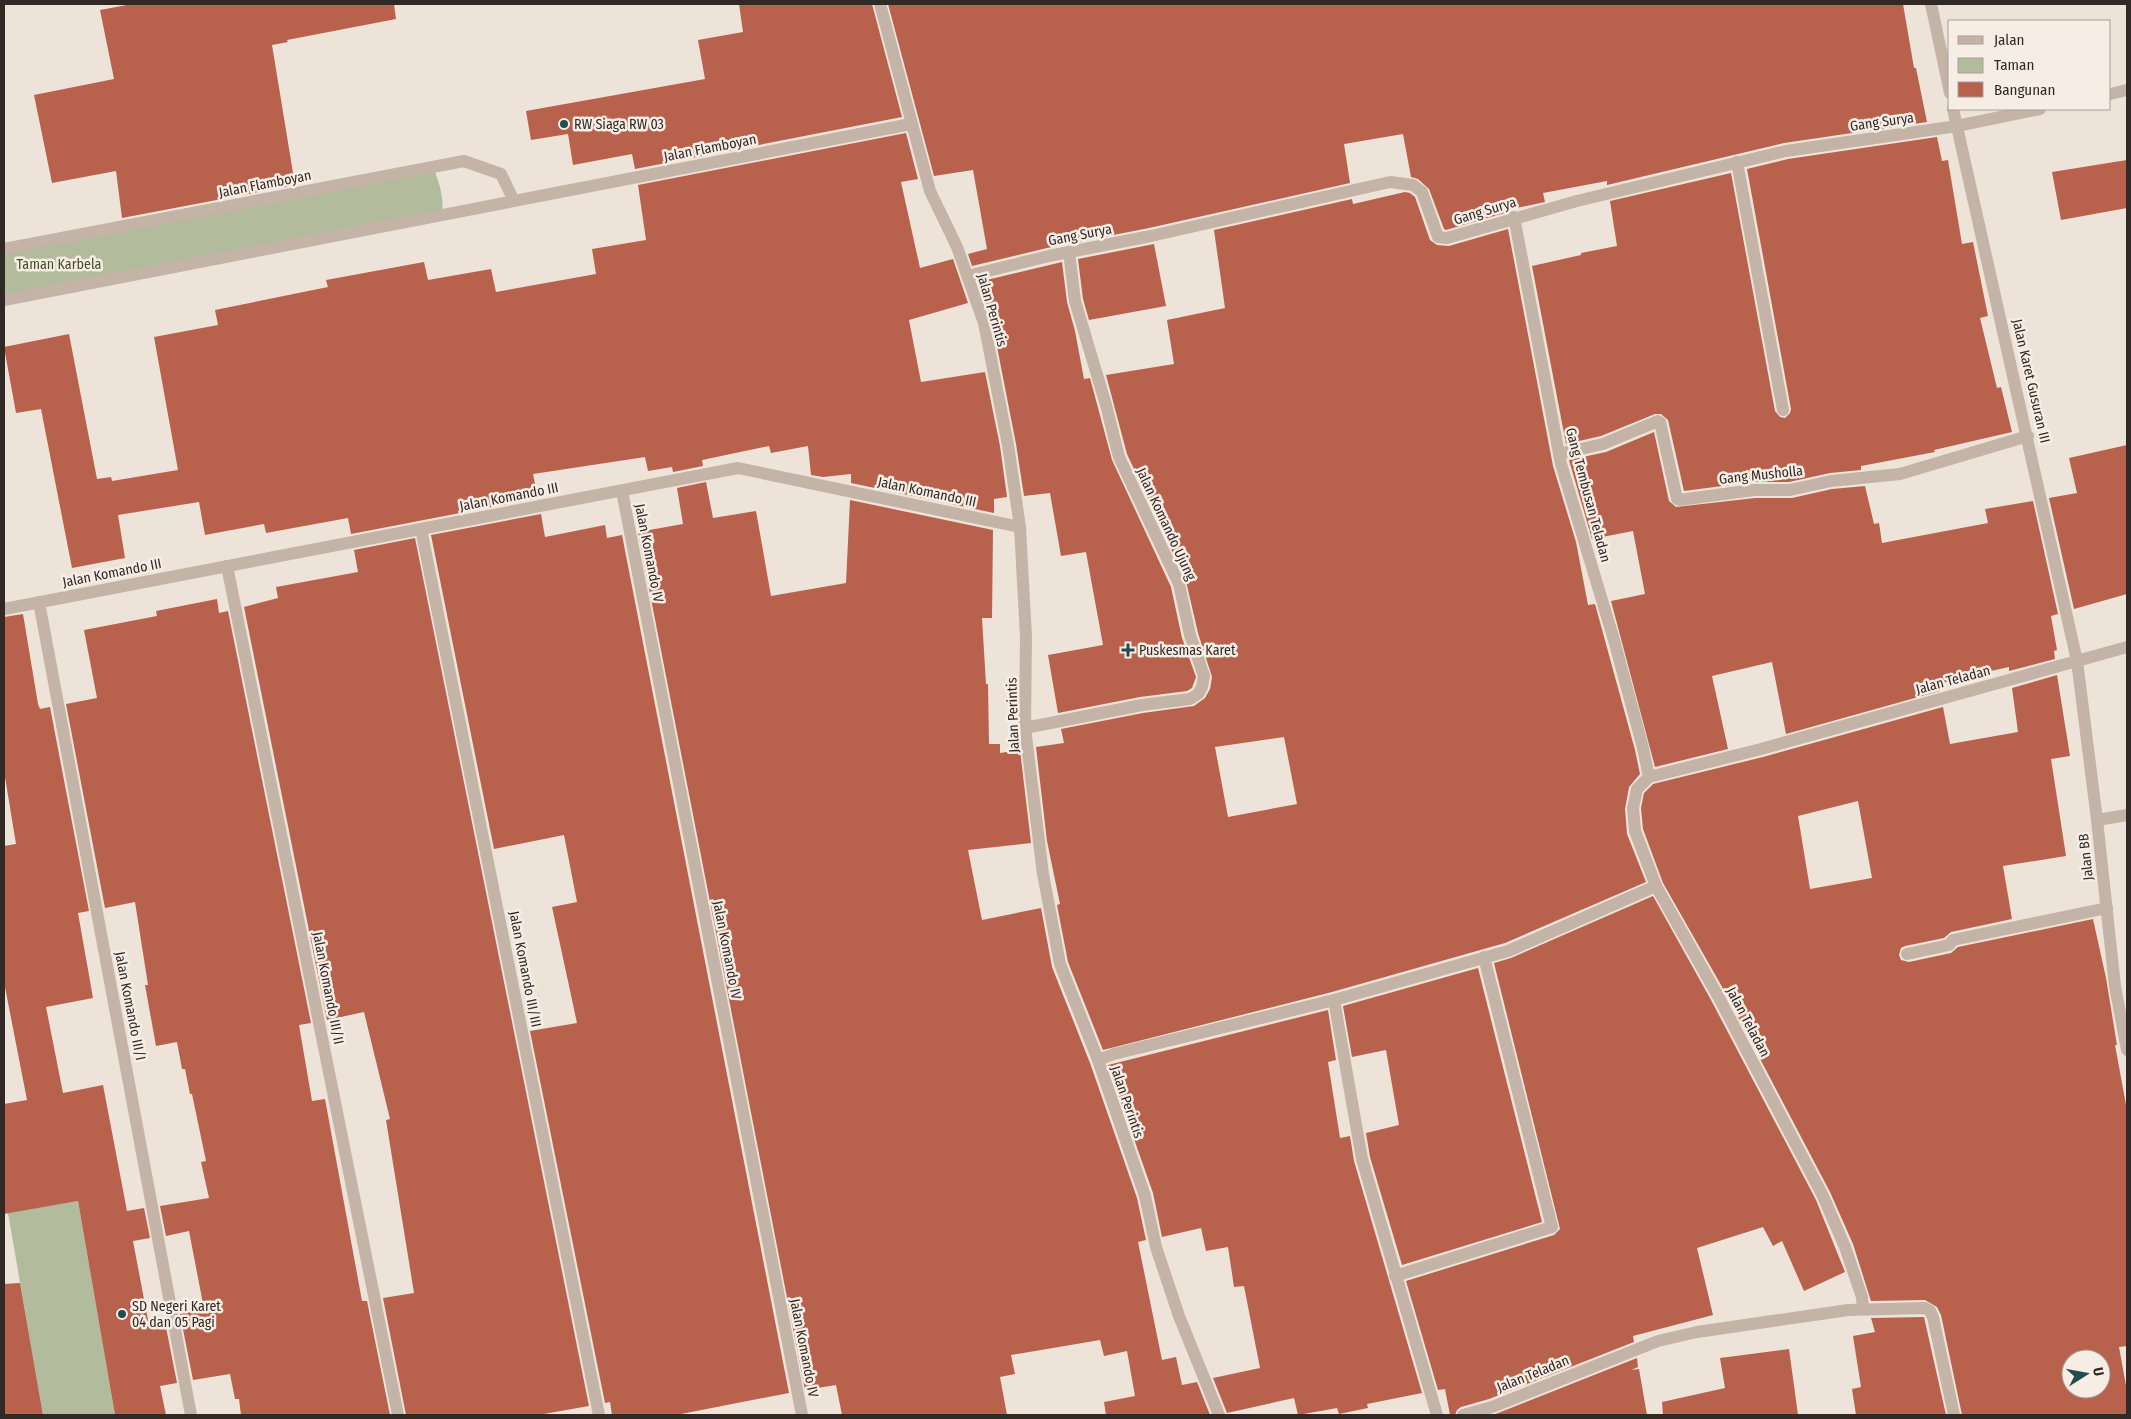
<svg xmlns="http://www.w3.org/2000/svg" width="2131" height="1419" font-family="'Fira Sans Condensed',sans-serif">
  <style>
    .green { fill: #b2bb9b }
    .building { fill: #b8624d; fill-rule: evenodd }
    .lines { fill: none; stroke-linecap: round; stroke-linejoin: round }
    .lane { stroke: #c4b3a7; stroke-width: 12 }
    .street { stroke: #c4b3a7; stroke-width: 12 }
    .poi-dot { fill: #214d4e; stroke: #f6ede5; stroke-width: 2 }
    .labels { text-anchor: middle; dominant-baseline: central; stroke-width: 5; stroke-linejoin: round; paint-order: stroke }
    .street-label { font-size: 14px; fill: #312926; stroke: #f6ede5 }
    .poi-label { font-size: 14px; fill: #312926; stroke: #f6ede5; text-anchor: start }
    .park-label { font-size: 14px; fill: #434d2d; stroke: #f6ede5 }
  </style>
  <rect width="100%" height="100%" fill="#eee3d9"/>
  <g class="green">
    <path d="M433,168C440,183 444,199 442,216L4,300V249Z"/>
    <polygon points="78,1201 115,1415 43,1415 8,1213"/>
  </g>
  <g class="building">
    <polygon points="132,4 394,4 396,19 287,40 288,42 272,45 295,185 122,218 116,171 52,183 34,95 114,79 100,10"/>
    <polygon points="739,4 872,4 902,117 635,169 632,154 573,165 568,134 531,140 526,111 705,79 698,40 743,32"/>
    <polygon points="888,4 1903,4 1914,68 1916,68 1927,122 1784,143 1607,185 1607,181 1543,193 1545,202 1512,209 1508,212 1446,230 1444,229 1429,189 1418,179 1411,177 1403,134 1344,144 1350,183 1149,228 1047,248 972,266 968,254 987,249 973,170 934,176"/>
    <polygon points="906,133 918,179 901,182 920,268 953,259 968,303 909,320 921,382 985,372 1000,446 1007,497 994,499 994,513 851,483 851,474 823,477 811,475 808,446 771,453 769,446 702,460 703,466 673,472 672,467 648,471 645,457 533,474 538,498 351,534 348,518 266,533 264,524 205,535 199,502 118,515 125,558 72,568 41,409 16,413 4,347 69,334 97,479 111,477 112,481 178,470 154,337 218,325 215,310 328,287 326,280 424,262 428,280 491,269 496,292 596,274 592,249 646,240 638,185"/>
    <polygon points="1937,137 1942,161 1948,160 1962,244 1973,242 1988,316 1980,318 1997,388 2001,387 2012,432 1934,450 1935,452 1861,466 1861,470 1830,473 1789,482 1753,482 1684,491 1668,420 1661,414 1655,414 1601,436 1566,444 1532,266 1581,255 1581,253 1617,246 1610,201 1731,173 1775,411 1780,417 1785,418 1790,413 1791,409 1747,169 1788,159"/>
    <polygon points="2127,160 2127,208 2061,220 2052,172"/>
    <path d="M1405,192L1410,193L1415,197L1430,240L1437,245L1449,246L1508,229L1553,466L1576,542L1588,605L1595,604L1635,750L1640,774L1629,787L1625,809L1627,834L1646,882L1505,943L1332,992L1103,1050L1068,962L1057,905L1060,904L1047,841L1036,747L1064,743L1061,729L1143,713L1194,706L1205,698L1210,689L1212,677L1198,633L1186,581L1127,454L1106,375L1174,364L1167,320L1225,308L1214,230L1352,199L1353,204ZM1284,737L1297,804L1228,817L1215,747Z"/>
    <polygon points="1154,244 1166,306 1089,320 1083,299 1078,259"/>
    <polygon points="1062,262 1067,302 1075,331 1084,379 1090,378 1112,460 1171,587 1182,638 1196,677 1192,688 1187,691 1140,697 1058,713 1048,655 1103,645 1086,552 1061,556 1050,493 1024,496 1016,444 992,321 978,282"/>
    <polygon points="1654,432 1669,501 1676,507 1755,498 1792,498 1832,489 1865,486 1874,524 1879,523 1882,543 1988,523 1985,509 2033,501 2058,614 2051,616 2057,650 2054,651 2055,659 2009,671 2009,667 1950,680 1951,681 1938,684 1940,691 1786,734 1772,662 1712,676 1728,749 1655,767 1611,601 1645,594 1633,531 1592,539 1569,460 1606,452"/>
    <polygon points="2127,445 2127,594 2074,609 2049,498 2077,493 2069,458"/>
    <polygon points="706,482 713,518 756,511 771,596 846,583 850,500 993,530 992,618 982,618 986,684 988,684 989,744 1000,744 1000,753 1020,750 1031,843 968,850 982,920 1041,908 1052,967 1090,1063 1137,1198 1146,1240 1138,1242 1162,1360 1176,1357 1182,1385 1197,1382 1210,1415 1106,1415 1104,1402 1135,1396 1127,1351 1104,1356 1100,1340 1011,1355 1015,1374 1000,1377 1007,1415 842,1415 836,1385 805,1390 638,532 683,524 677,488"/>
    <polygon points="541,514 545,537 605,525 607,538 622,535 789,1393 676,1415 612,1415 610,1402 605,1403 530,1031 577,1023 552,907 577,902 564,835 494,849 431,535"/>
    <polygon points="415,538 589,1406 538,1415 406,1415 383,1298 414,1293 386,1120 390,1119 364,1012 327,1020 244,607 278,598 276,587 358,572 354,550"/>
    <polygon points="217,599 219,613 228,611 311,1023 299,1025 312,1101 325,1099 362,1301 367,1301 390,1415 241,1415 239,1399 235,1399 230,1374 193,1380 180,1314 204,1309 189,1231 166,1236 160,1206 209,1198 201,1162 206,1161 192,1094 190,1094 185,1069 182,1069 177,1042 156,1046 145,985 148,985 135,902 105,908 66,704 97,698 84,630 157,616 156,611"/>
    <polygon points="23,614 38,704 40,709 50,707 89,911 78,913 93,998 46,1007 63,1093 103,1085 127,1211 144,1208 150,1238 133,1241 148,1320 164,1317 177,1383 160,1386 166,1415 115,1415 78,1201 4,1214 4,1104 27,1100 4,982 4,846 16,844 4,771 4,617"/>
    <path d="M2057,675L2070,756L2051,759L2066,856L2003,866L2012,919L1951,932L1944,938L1905,946L1901,948L1899,955L1901,960L1909,962L1951,953L1958,947L2093,919L2106,978L2117,1045H2115L2127,1110V1346L2119,1347L2127,1391V1415H1962L1941,1315L1937,1307L1925,1300L1871,1301L1853,1244L1830,1192L1725,992L1663,883L1643,829L1641,808L1644,793L1653,784L1763,757L1943,707L1950,744L2018,732L2012,688ZM1858,801L1872,878L1810,889L1798,816ZM2071,1359H2101V1389H2071Z"/>
    <polygon points="1653,896 1711,1000 1816,1200 1845,1272 1804,1291 1782,1241 1773,1246 1763,1227 1697,1248 1713,1315 1633,1336 1634,1342 1489,1399 1461,1407 1457,1410 1455,1415 1450,1415 1445,1389 1438,1390 1406,1281 1554,1235 1560,1229 1494,963 1511,958"/>
    <polygon points="1478,968 1542,1222 1402,1265 1370,1157 1366,1133 1399,1125 1386,1050 1352,1057 1343,1006"/>
    <polygon points="1328,1010 1336,1060 1328,1062 1340,1138 1350,1136 1354,1161 1422,1393 1367,1404 1368,1408 1339,1414 1337,1408 1298,1415 1294,1398 1227,1413 1213,1378 1260,1368 1244,1286 1234,1287 1228,1247 1206,1251 1201,1228 1162,1237 1153,1193 1108,1065"/>
    <polygon points="20,1283 43,1415 4,1415 4,1284"/>
    <polygon points="1924,1317 1946,1415 1856,1415 1852,1389 1861,1387 1853,1336 1875,1332 1871,1318"/>
    <polygon points="1789,1349 1798,1415 1663,1415 1662,1402 1725,1388 1720,1358"/>
    <polygon points="1637,1358 1638,1367 1631,1370 1639,1369 1647,1415 1493,1415"/>
  </g>
  <g class="lines">
    <polyline class="lane" points="2097,820 2127,815"/>
    <g class="street">
      <polyline points="880,4 930,191 957,247 984,323 1008,445 1020,527 1026,637 1025,728 1043,874 1060,964 1098,1060 1145,1196 1156,1247 1179,1316 1219,1415"/>
      <polyline points="1931,4 1950,93"/>
      <polyline points="2110,94 2127,90"/>
      <polyline points="1953,109 2077,661 2097,820 2115,986 2127,1050"/>
      <polyline points="1737,162 1783,410"/>
      <polyline points="1514,217 1561,464 1614,640 1643,748 1649,777"/>
      <polyline points="4,249 464,161 501,174 514,201"/>
      <polyline points="967,276 1049,256 1151,236 1390,182 1413,185 1422,192 1438,237 1447,238 1577,201 1786,151 1957,126 2040,109"/>
      <polyline points="4,300 911,124"/>
      <polyline points="1559,454 1603,444 1658,421 1660,422 1677,499 1679,500 1754,490 1790,490 1831,481 1900,474 2028,436"/>
      <polyline points="622,491 802,1415"/>
      <polyline points="421,529 599,1415"/>
      <polyline points="227,566 398,1415"/>
      <polyline points="39,602 191,1415"/>
      <polyline points="4,609 738,468 1020,527"/>
      <polyline points="1025,728 1142,705 1190,699 1198,694 1202,687 1204,676 1190,635 1179,584 1119,457 1106,405 1075,301 1069,252"/>
      <polyline points="1907,954 1949,945 1953,940 2107,908"/>
      <polyline points="1334,1000 1362,1159 1437,1415"/>
      <polyline points="1098,1060 1114,1054 1334,1000 1508,951 1656,886"/>
      <polyline points="1395,1276 1552,1227 1484,957"/>
      <polyline points="1863,1309 1862,1297 1845,1247 1823,1196 1718,996 1656,886 1635,831 1633,808 1637,789 1649,777 1761,749 2127,647"/>
      <polyline points="1463,1415 1492,1407 1658,1341 1697,1332 1848,1310 1925,1308 1930,1311 1933,1317 1954,1415"/>
    </g>
  </g>
  <g class="poi-dot">
    <circle cx="564" cy="124" r="5"/>
    <path d="M1125.5 642.5h5v5h5v5h-5v5h-5v-5h-5v-5h5z"/>
    <circle cx="122" cy="1314" r="5"/>
  </g>
  <g class="labels">
    <g class="street-label">
      <text transform="translate(1882 122) rotate(-8)">Gang Surya</text>
      <text transform="translate(710 148) rotate(-11)">Jalan Flamboyan</text>
      <text transform="translate(265 184) rotate(-11)">Jalan Flamboyan</text>
      <text transform="translate(1485 211) rotate(-17)">Gang Surya</text>
      <text transform="translate(1080 235) rotate(-11)">Gang Surya</text>
      <text transform="translate(992 310) rotate(74)">Jalan Perintis</text>
      <text transform="translate(2031 381) rotate(77)">Jalan Karet Gusuran III</text>
      <text transform="translate(1761 475) rotate(-6)">Gang Musholla</text>
      <text transform="translate(927 492) rotate(12)">Jalan Komando III</text>
      <text transform="translate(1588 495) rotate(75)">Gang Tembusan Teladan</text>
      <text transform="translate(509 497) rotate(-11)">Jalan Komando III</text>
      <text transform="translate(1166 524) rotate(65)">Jalan Komando Ujung</text>
      <text transform="translate(649 553) rotate(79)">Jalan Komando IV</text>
      <text transform="translate(112 573) rotate(-11)">Jalan Komando III</text>
      <text transform="translate(1953 680) rotate(-15)">Jalan Teladan</text>
      <text transform="translate(1013 715) rotate(-92)">Jalan Perintis</text>
      <text transform="translate(2086 857) rotate(-96)">Jalan BB</text>
      <text transform="translate(727 950) rotate(79)">Jalan Komando IV</text>
      <text transform="translate(525 969) rotate(79)">Jalan Komando III/III</text>
      <text transform="translate(328 988) rotate(79)">Jalan Komando III/II</text>
      <text transform="translate(130 1006) rotate(79)">Jalan Komando III/I</text>
      <text transform="translate(1748 1022) rotate(62)">Jalan Teladan</text>
      <text transform="translate(1127 1102) rotate(71)">Jalan Perintis</text>
      <text transform="translate(804 1348) rotate(79)">Jalan Komando IV</text>
      <text transform="translate(1533 1374) rotate(-22)">Jalan Teladan</text>
    </g>
    <g class="poi-label">
      <text x="574" y="124">RW Siaga RW 03</text>
      <text x="1139" y="650">Puskesmas Karet</text>
      <text x="132" y="1306">SD Negeri Karet<tspan x="132" dy="16">04 dan 05 Pagi</tspan></text>
    </g>
    <g class="park-label">
      <text x="59" y="264">Taman Karbela</text>
    </g>
  </g>
  <rect width="2131" height="1419" fill="none" stroke="#312926" stroke-width="10"/>
  <rect x="1948" y="20" width="162" height="90" fill="#f6ede5" stroke="#a79f99"/>
  <rect x="1958" y="36" width="25" height="8" fill="#c4b3a7" stroke="#a79f99"/>
  <text x="1994" y="45" font-size="15" fill="#312926">Jalan</text>
  <rect x="1958" y="58" width="25" height="15" fill="#b2bb9b" stroke="#a79f99"/>
  <text x="1994" y="70" font-size="15" fill="#312926">Taman</text>
  <rect x="1958" y="82" width="25" height="15" fill="#b8624d" stroke="#a79f99"/>
  <text x="1994" y="95" font-size="15" fill="#312926">Bangunan</text>
  <g transform="translate(2086 1374) rotate(79)"><circle r="24" fill="#f6ede5" stroke="#a79f99"/>
  <path d="M0-4L9 19L0 12L-9 19Z" fill="#214d4e"/>
  <text y="-8" font-size="14" font-weight="bold" text-anchor="middle" fill="#312926">U</text>
  </g>
</svg>
